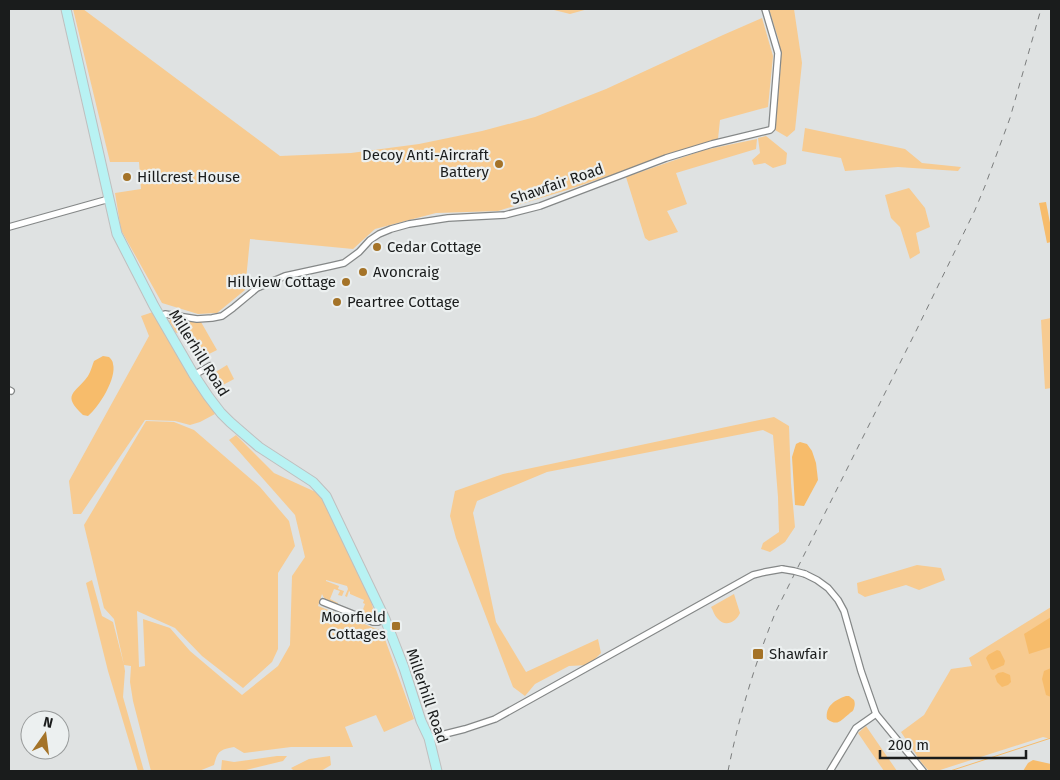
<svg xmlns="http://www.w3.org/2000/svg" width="1060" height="780" font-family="'Fira Sans',sans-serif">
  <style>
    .green { fill: #f7cb91 }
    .water { fill: #f7bc6b }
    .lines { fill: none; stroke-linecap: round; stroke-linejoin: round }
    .stream { stroke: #f7bc6b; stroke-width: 1 }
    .street-casing { stroke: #858888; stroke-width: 8 }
    .primary-casing { stroke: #bfbfbf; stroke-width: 11 }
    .street { stroke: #fff; stroke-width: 5.5 }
    .primary { stroke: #b8f2f3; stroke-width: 9 }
    .rail { stroke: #7b7d7d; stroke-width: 1; stroke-dasharray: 6 6; stroke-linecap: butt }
    .street-bridge-casing { stroke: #858888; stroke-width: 8; stroke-linecap: butt }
    .street-bridge { stroke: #fff; stroke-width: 5.5 }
    .poi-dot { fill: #a47328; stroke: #ecf0f0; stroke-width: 2 }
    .labels { text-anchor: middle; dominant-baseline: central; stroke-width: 4.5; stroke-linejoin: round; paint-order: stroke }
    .poi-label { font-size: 15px; fill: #1a1c1c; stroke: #ecf0f0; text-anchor: start }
    .street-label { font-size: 15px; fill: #1a1c1c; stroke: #ecf0f0 }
  </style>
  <rect width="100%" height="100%" fill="#dfe2e2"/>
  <g class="green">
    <polygon points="73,9 83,9 280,156 351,153 419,144 482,131 535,117 606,89 723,35 762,18 773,56 768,107 720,120 718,139 567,190 498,211 436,213 375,229 353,249 250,239 245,290 217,313 198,314 162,303 121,230 115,193 141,189 139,162 110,162"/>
    <polygon points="550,9 588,9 570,14"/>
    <polygon points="769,9 794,9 802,63 795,130 787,137 775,130 781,63 779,41"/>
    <polygon points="805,128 905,149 922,163 961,167 958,171 898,167 845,171 841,158 802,151"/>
    <polygon points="766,136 787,153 786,164 773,168 765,163 754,165 752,160 760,153 758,138"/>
    <polygon points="757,139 756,149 676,173 687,204 667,211 678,232 649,241 645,238 626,177 704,150"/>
    <polygon points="909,188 925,208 930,227 916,233 920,253 910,259 900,227 891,218 885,195"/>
    <polygon points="153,312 215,414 200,422 190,425 175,421 145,420 81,514 73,514 69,481 149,336 141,316"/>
    <polygon points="172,318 201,322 217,350 205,356 196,340 190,343 183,330 176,333 169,321"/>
    <polygon points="1051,318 1051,388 1045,389 1041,320"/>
    <polygon points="227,365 234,379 221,386 214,373"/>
    <polygon points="774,417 789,426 791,483 795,527 785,542 770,552 761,549 763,543 779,532 778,497 773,435 763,430 547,472 477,501 473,513 496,622 526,672 598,639 601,653 589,665 569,666 535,684 525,696 513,687 456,538 450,516 455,491 503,474"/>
    <path d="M146,421L174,422L194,430L260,487L289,521L295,546L278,573V649L272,662L243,688L202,656L175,628L137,611L139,667L145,666L143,619L170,628L190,651L242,695L278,666L290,645L292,576L305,557L295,515L229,440L236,435L274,473L320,494L370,597L373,608L372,616L362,612L365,604L363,603L364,600L350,594V592L349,591L347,597L345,596L348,589L347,586L326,580V581L339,586L338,589L344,591L342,596L338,595L340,591L334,589L330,599L338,603L337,606C330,603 325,601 322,594L318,606L382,631L414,719L384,732L376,715L345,727L353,747H291L244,753L234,747C219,750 218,751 214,765L199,771H151L133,701L130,682L131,666L124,665L125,671L123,697L144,771H138L108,671L86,583L92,580L102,616L113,622L124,665L114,619L104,608L84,525Z"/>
    <polygon points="917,565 941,568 945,580 919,590 906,585 865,597 858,593 857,583"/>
    <path d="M734,594L740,613C736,622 725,628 717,618C714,615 713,610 711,607Z"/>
    <polygon points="1051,607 1051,739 1043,737 937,771 929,771 921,762 901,732 924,715 951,669 972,666 969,658"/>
    <polygon points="866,726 897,771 884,771 858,733"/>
    <polygon points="277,756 287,756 283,761 242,771 221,771 222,760 234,762"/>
    <polygon points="330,756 331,765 321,771 294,771 291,768 309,759"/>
  </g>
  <g class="water">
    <polygon points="1046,202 1051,228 1051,242 1047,243 1039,203"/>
    <path d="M103,356L109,357C111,359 113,361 113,364C117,378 99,407 88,416L83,415C61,394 75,394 88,376C91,371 92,366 94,361Z"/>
    <polygon points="800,442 807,444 812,451 816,463 818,480 804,506 795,505 792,457 796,444"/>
    <polygon points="1051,617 1051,647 1029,654 1024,634"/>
    <polygon points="997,650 1000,651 1005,661 1004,665 993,670 991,669 986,658 988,655"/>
    <polygon points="1051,668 1051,697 1046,695 1042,679 1044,671"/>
    <polygon points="1003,672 1010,675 1011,682 1008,685 1002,687 997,682 995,676 998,673"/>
    <path d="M846,696H849L854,700C855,703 855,705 854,708C853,712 852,711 849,714C841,720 838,727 827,719C825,706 835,700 846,696Z"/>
    <polygon points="1033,760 1051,764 1051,771 1023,771 1028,763"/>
  </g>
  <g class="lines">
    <polyline class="stream" points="950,771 1051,738"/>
    <g class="street-casing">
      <g id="street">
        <polyline points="9,227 109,199"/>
        <polyline points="160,317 165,314 197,319 212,318 222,316 233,308 257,288 285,276 331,266 344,263 359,252 370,240 379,234 391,229 409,224 448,218 505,215 540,206 666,158 712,144 770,130 772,128 778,53 765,9"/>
        <polyline points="194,375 210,366"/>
        <polyline points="9,390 11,391"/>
        <polyline points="805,574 817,580 828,588 838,600 844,611 861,671 876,714 923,771"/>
        <polyline points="323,602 373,622 378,622 385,619"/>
        <polyline points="429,738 465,729 495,719 753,575 765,572 782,569"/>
        <polyline points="830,771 856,728 876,714"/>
      </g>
    </g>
    <g class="primary-casing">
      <polyline id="primary" points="66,9 117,234 154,306 194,375 208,396 221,413 230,422 259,447 313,482 326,496 385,619 404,668 421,721 429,738 437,771"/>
    </g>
    <use href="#street" class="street"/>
    <use href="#primary" class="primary"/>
    <path class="rail" d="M728,771C739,716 755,663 776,611L917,329L975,210L985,186L1010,118L1041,9"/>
    <g class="street-bridge-casing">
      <polyline id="street-bridge" points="782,569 794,571 805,574"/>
    </g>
    <use href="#street-bridge" class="street-bridge"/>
  </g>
  <g class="poi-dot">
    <circle cx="499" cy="164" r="5"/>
    <circle cx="127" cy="177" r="5"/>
    <circle cx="377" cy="247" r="5"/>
    <circle cx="363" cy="272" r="5"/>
    <circle cx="346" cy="282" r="5"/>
    <circle cx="337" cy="302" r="5"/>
    <rect x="391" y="621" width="10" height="10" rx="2.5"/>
    <rect x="752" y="648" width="12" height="12" rx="2.5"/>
  </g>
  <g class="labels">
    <g class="poi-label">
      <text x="489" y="155" text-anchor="end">Decoy Anti-Aircraft<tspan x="489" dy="17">Battery</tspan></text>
      <text x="137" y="177">Hillcrest House</text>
      <text x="387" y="247">Cedar Cottage</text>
      <text x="373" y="272">Avoncraig</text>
      <text x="336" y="282" text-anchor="end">Hillview Cottage</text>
      <text x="347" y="302">Peartree Cottage</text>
      <text x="386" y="617" text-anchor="end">Moorfield<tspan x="386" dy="17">Cottages</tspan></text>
      <text x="769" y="654">Shawfair</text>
    </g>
    <g class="street-label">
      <text transform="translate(557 184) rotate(-19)">Shawfair Road</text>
      <text transform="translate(199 353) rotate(58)">Millerhill Road</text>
      <text transform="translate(427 696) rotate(71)">Millerhill Road</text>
    </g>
  </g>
  <rect width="1060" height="780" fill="none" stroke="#1a1c1c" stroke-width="20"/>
  <g transform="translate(45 735) rotate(14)"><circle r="24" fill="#ecf0f0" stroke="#989b9b"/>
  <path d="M0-4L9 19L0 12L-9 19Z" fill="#a47328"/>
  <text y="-8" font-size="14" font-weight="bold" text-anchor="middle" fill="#1a1c1c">N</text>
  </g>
  <path d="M880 750v8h146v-8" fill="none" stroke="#1a1c1c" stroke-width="2.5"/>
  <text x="888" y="750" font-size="15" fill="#1a1c1c" stroke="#ecf0f0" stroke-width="4" paint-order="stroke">200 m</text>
</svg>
